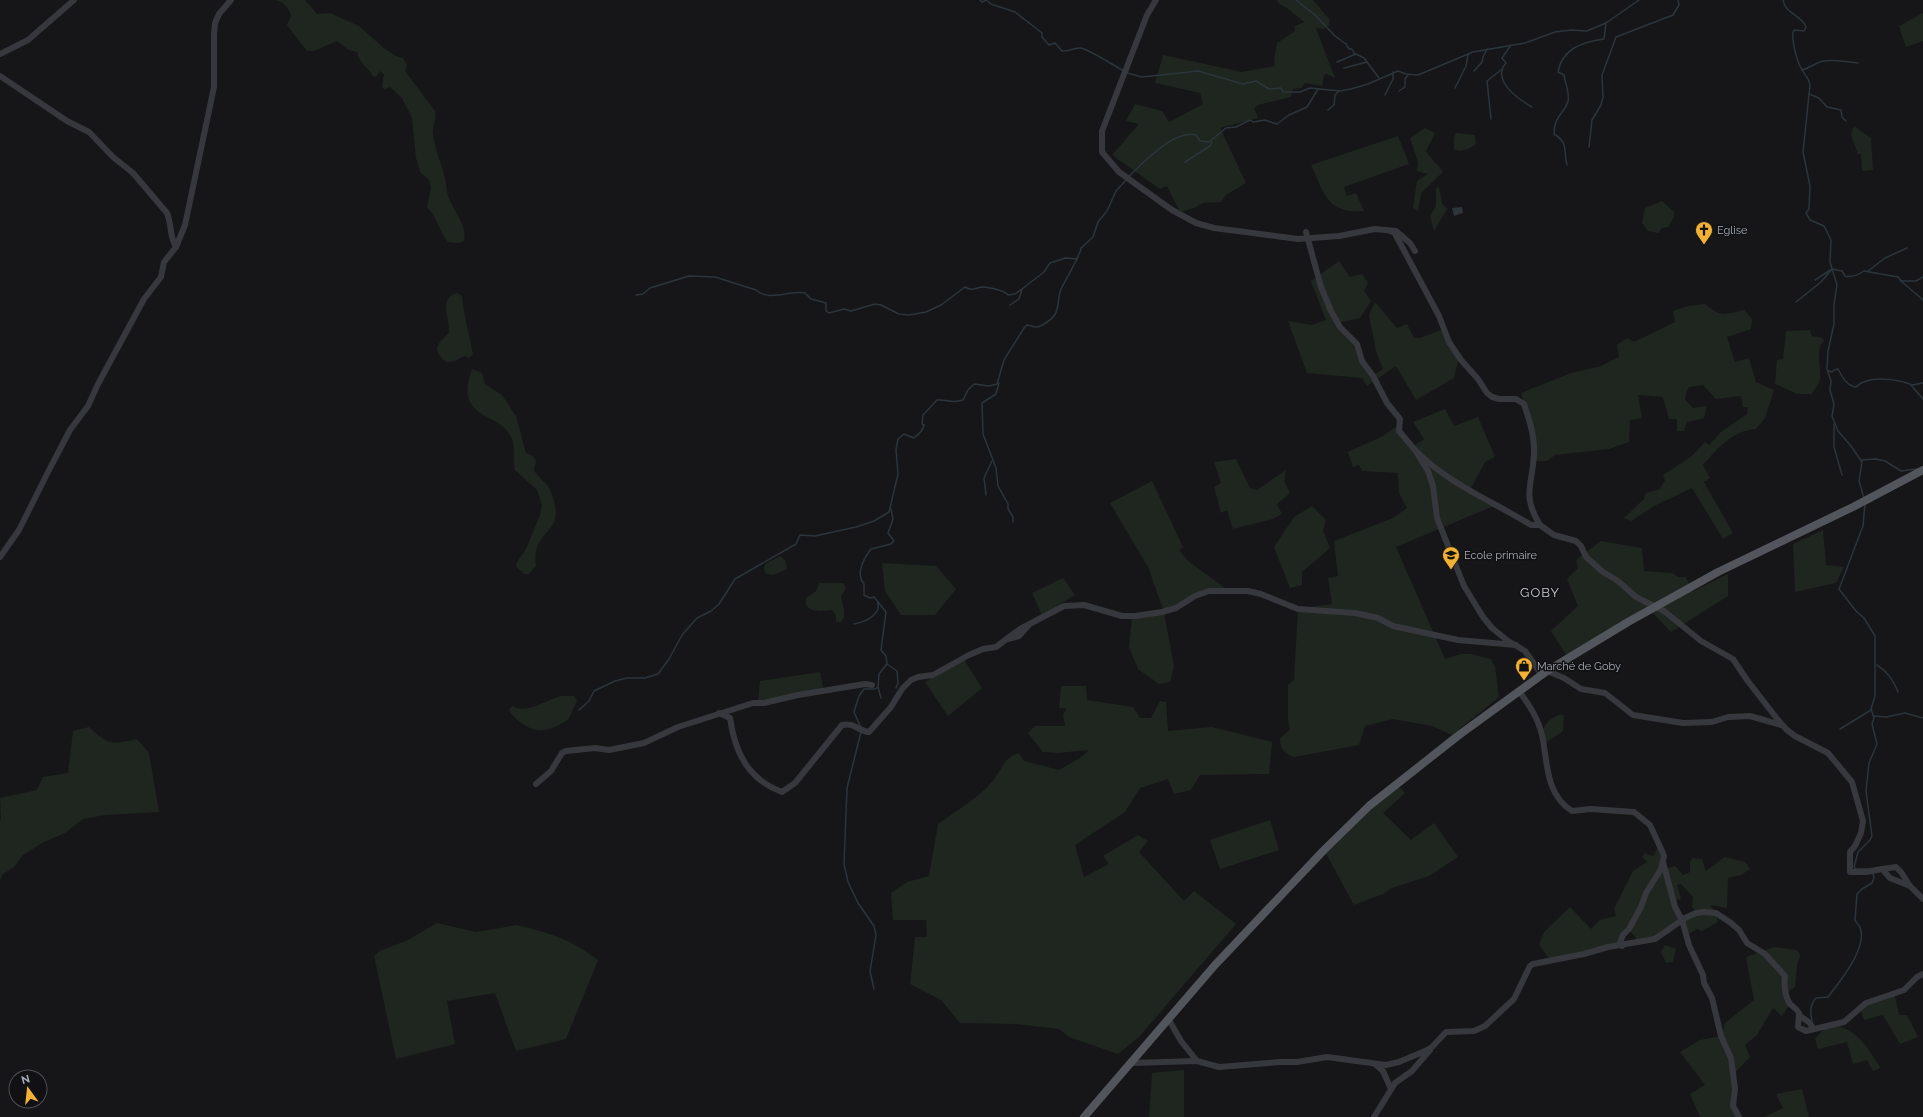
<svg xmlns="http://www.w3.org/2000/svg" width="1923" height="1117" font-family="Raleway,sans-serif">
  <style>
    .green { fill: #1e261f; fill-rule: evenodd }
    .water { fill: #2c353c }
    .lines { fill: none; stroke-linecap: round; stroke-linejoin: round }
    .stream { stroke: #2c353c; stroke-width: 1.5 }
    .minor { stroke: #37383d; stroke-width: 6 }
    .major { stroke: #53555c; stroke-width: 8 }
    .labels { text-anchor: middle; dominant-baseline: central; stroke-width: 3; stroke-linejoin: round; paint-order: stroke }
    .poi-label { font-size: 11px; fill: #a8adb8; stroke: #111113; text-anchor: start }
    .quarter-label { font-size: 13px; letter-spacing: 1px; fill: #c9ccd4; stroke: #111113 }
  </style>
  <rect width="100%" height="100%" fill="#161618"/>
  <g class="green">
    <path d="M275,0H305L317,14L330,13L359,26L385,49L396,56L403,58L407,65L405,71L435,111C437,119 432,126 433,135C435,149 441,163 445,177C446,183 446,189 448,195C452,209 468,226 464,241L459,243L448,242C439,230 437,217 427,207L431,188L429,180L420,172L416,158L412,118L402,98L390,87L385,89L382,87L384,74L380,71L376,77L373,76C367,66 359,63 357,52L349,50L337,41L314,51H307L287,25L291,16C289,7 283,2 275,0Z"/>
    <path d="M1277,0H1313L1330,20L1329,25L1324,29L1316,28L1335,78L1327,74L1324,75L1322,86L1305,83L1301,88L1293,89L1291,97L1258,105L1254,108L1258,118L1220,128L1246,183L1226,195L1221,202L1203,203L1194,208L1180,212L1167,186L1160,189L1112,155L1139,124L1126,121L1135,104L1162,111L1169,122L1203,104L1200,93L1155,83L1163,55L1242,72L1275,66L1274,61L1277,43L1295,31V26L1305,22C1295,16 1290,8 1279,4Z"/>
    <polygon points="1923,13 1923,41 1906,47 1899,26"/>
    <polygon points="1854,126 1871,138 1873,170 1862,171 1861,154 1858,154 1851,135"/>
    <path d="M1425,128L1435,133L1426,151C1432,160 1437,164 1443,172L1421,193L1418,211L1413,208L1417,181L1428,174L1417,171L1418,162L1410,138Z"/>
    <path d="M1456,133L1475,135L1476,144C1469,149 1462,153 1454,149V138Z"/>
    <path d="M1398,136L1409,164L1344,187L1347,196L1356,193L1364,211C1357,211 1348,212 1342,209C1323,203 1319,180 1311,165Z"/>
    <polygon points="1439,187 1442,203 1447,209 1434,231 1430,216 1436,206 1436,188"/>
    <polygon points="1662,201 1674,212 1674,217 1668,227 1662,228 1658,233 1648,231 1642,223 1645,208"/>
    <polygon points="1339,261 1350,277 1362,274 1368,283 1364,291 1371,301 1360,318 1338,323 1357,344 1359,354 1374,375 1383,369 1376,351 1369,315 1375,302 1397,328 1407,324 1414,338 1420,338 1444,329 1459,357 1454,378 1416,400 1396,366 1367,386 1362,378 1307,373 1288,321 1312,325 1326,320 1311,281"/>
    <path d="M457,293L462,296C464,316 469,334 473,354L469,358L465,356C460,358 454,362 449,362C446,363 443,360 441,357C432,347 441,341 449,333C451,319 437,299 457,293Z"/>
    <path d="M1705,304C1721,317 1724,315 1744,310L1752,319L1751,329L1727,337L1735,362L1749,358L1756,382L1774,390L1765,418L1756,429C1732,431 1718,448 1703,465L1710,478L1704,482L1733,533L1723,539L1692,488L1654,506L1631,521L1624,518L1644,499L1646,493L1660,489L1665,480L1663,475L1692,456L1705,442L1709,445L1721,432L1747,414L1748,407H1743L1741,396L1716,399L1703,385L1689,387L1686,393L1685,400L1693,408L1707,406L1704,418L1687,422L1684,431H1677V419H1669L1663,397L1638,395L1642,418L1630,420L1629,442L1609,449L1555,455L1547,461H1532L1527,413L1521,393L1571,373L1601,366L1619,357L1617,345L1627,338L1634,342L1675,322L1673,311L1688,306Z"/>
    <path d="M1811,330L1810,332L1812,336L1822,338L1824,341C1814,350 1822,368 1820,379C1819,385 1814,389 1812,394H1797L1775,384L1777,360L1783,359L1786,331Z"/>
    <path d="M472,369L482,373L485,384L502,395L516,416L526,453L533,456L536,461L534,470C538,479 548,482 551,492C553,498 556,506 556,513C556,533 531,536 536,566L529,574H524L516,566L517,562L526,549L540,515L542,505L537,490L515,470C512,457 517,443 508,432C501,423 494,421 485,416C464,405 465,389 472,369Z"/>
    <path d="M1445,409L1454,426L1478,417L1495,457L1485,462L1470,490L1496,505L1396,547L1445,659L1461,654H1471L1491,659L1495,667L1499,697L1452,735L1432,726L1393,719L1365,726L1359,745L1294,757C1284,753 1280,749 1280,738L1290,730L1288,719V685L1294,680L1298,609L1332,604L1328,578L1338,576L1334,541L1393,518L1407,508L1399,493L1398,473L1362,471L1359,465L1353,467L1348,452L1381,437L1399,425V431L1412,447L1424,439L1413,422Z"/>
    <polygon points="1236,459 1250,488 1257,490 1286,470 1284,481 1290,493 1277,504 1282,514 1273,519 1233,529 1227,510 1221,513 1214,487 1221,483 1214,462"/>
    <polygon points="1152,481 1183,547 1179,550 1188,561 1229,591 1209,591 1164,612 1174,667 1170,682 1159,684 1138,669 1129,647 1132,616 1163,609 1148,567 1110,503"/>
    <polygon points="1312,506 1326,520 1323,530 1330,548 1302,572 1302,585 1290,588 1274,547 1294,517"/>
    <polygon points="1823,530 1826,565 1844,567 1836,583 1795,592 1793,544"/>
    <polygon points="1601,541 1642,548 1644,571 1672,573 1678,577 1686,577 1692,592 1728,574 1728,596 1671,632 1650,610 1568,658 1551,631 1578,606 1567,579 1578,568 1576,560"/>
    <polygon points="780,556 785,560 787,569 773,575 766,574 764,569 765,564"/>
    <polygon points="882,563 936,566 956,589 935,615 901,615 885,591"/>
    <polygon points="1063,578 1075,595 1042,615 1032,593"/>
    <path d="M819,583H843L846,588L841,596C842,606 848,614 841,622H836V616L832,610C823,611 803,614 806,598L816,591Z"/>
    <polygon points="963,658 982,688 948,716 925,682"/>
    <polygon points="820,672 824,691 758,702 760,681"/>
    <path d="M1061,686H1086L1087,700L1133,707L1140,718H1151L1160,701L1166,702L1168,731L1212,727L1272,742L1269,774L1200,775L1191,790L1174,794L1168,779L1140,788L1125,812L1075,845L1084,877L1109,864L1103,856L1138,835L1148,841L1139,852L1184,901L1194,891L1236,924L1139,1037L1118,1054L1069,1037L1059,1029L1015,1024L960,1023L941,1000L910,984L915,937H927L926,920H893L891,893L907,882L929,876L938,824C956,811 977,799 992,782C1002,770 1003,758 1019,753L1024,761L1059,770L1080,758L1089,750L1058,753L1043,752L1028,733L1035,726H1065L1063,714L1066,711V708H1059Z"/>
    <path d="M561,696H574L577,701L568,720C561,724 553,729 544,730C532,733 515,720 509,710L512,706C526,715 546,700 561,696Z"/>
    <path d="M1560,714L1564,715L1563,731L1547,742L1542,735C1545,721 1548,721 1560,714Z"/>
    <path d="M89,727C108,745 112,745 137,739L149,753L159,812L105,815L83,819L65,833L42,843L23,855L14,867L3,874L0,880V820L1,819L0,798L37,790L43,777L68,773L73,731Z"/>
    <polygon points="1397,784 1405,793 1383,813 1411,840 1434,823 1458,857 1429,876 1392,888 1383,894 1354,905 1324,850"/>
    <polygon points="1270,820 1279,850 1220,869 1210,840"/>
    <path d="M1659,846L1664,856L1666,869L1675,866L1683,875L1690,872V862L1692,858L1702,859L1706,871L1725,857L1745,862L1750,869L1741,875L1728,878L1727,908L1710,905L1716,913L1718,922L1702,931L1697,929L1687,935L1682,922L1655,939L1639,942L1629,929L1619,945L1551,962L1539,944L1544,932L1570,907L1591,929L1600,920L1616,916L1614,909L1633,871L1647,862L1642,857L1645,853L1653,856ZM1681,884L1693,897L1692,907L1696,912L1682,919L1674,901L1681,899L1677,885Z"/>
    <path d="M437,923L476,932L517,925L521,926C553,934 572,940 598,960L566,1039L516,1051L495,993L447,1001L455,1044L396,1059L374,956L380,951L408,940Z"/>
    <polygon points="1665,945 1676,949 1673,962 1666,963 1661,952"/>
    <polygon points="1774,947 1796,950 1799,953 1800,956 1797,965 1795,987 1789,991 1787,996 1790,1004 1782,1016 1773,1008 1757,1035 1745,1045 1750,1057 1733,1075 1732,1103 1739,1117 1700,1117 1690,1094 1705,1085 1680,1052 1700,1040 1721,1036 1725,1023 1754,1000 1746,957"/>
    <polygon points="1894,992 1899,1015 1907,1015 1918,1037 1900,1044 1883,1015 1864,1020 1860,1009"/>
    <path d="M1836,1025C1860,1032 1867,1048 1881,1068L1873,1071L1867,1060L1853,1064L1847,1042L1818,1049L1815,1039L1822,1031Z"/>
    <polygon points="1184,1070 1184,1117 1149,1117 1152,1073"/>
    <polygon points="1802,1089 1809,1117 1764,1117 1783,1108 1776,1094"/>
  </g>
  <polygon class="water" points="1462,207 1463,213 1454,216 1452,208"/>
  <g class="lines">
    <g class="stream">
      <path d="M980,0L982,2L986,0L991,4L1015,12L1042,33V37L1049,45L1055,43L1062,51C1069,52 1074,47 1081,48C1094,52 1111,64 1124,71"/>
      <polyline points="1296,0 1315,15 1335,36 1346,44 1349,49 1352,49 1354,53 1364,58 1379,78"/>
      <path d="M1783,0C1785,14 1802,15 1806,27L1804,31L1794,30C1790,36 1797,61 1801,68C1804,74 1809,78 1810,85L1803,152L1810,186L1809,209L1806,213L1810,220L1824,226L1831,240L1830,262L1837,285L1834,304V324L1828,351L1827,369L1831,381L1830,390L1834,404L1832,416L1838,431L1851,446L1862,462L1859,481L1864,498"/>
      <path d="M1511,45L1502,58L1506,63C1491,80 1518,99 1532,107"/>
      <polyline points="1337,62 1356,54"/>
      <polyline points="1344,68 1367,62"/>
      <path d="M1802,70C1810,68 1815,63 1823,61C1835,59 1846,62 1858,63"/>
      <polyline points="1474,71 1482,62 1483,57 1487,49"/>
      <polyline points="1127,73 1142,77 1198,71 1243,84 1256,81 1269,89 1281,88 1283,92 1300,92 1310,88 1340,91 1351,89 1368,84 1398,71 1406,74 1418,75 1473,52 1525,43 1555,32 1571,30 1587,31 1606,23 1639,0"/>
      <polyline points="1455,88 1466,66 1468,55"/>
      <polyline points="1399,91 1405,87 1405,79 1408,75"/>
      <polyline points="1809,94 1819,98 1827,107 1841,110 1842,117 1846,121"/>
      <polyline points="1385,95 1393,79 1393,72"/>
      <polyline points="1328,110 1334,105 1335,95 1339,91"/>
      <polyline points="1491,119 1487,81 1502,69"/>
      <polyline points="1589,147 1592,120 1601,105 1603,97 1602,75 1616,37 1673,15 1679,5 1678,0"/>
      <polyline points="1185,162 1210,146 1212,142"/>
      <path d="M1567,165C1563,150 1569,143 1554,134C1554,115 1565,113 1568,101C1570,93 1565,83 1564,75L1558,72C1562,49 1582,42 1604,39L1606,23"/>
      <path d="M1128,177C1143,163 1174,129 1196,135L1200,141L1209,142L1226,128L1236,127L1250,120L1253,122L1265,120L1277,124L1289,115L1307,107L1318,89"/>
      <polyline points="1868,271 1885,258 1907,248"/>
      <path d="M1815,280L1832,269L1842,271L1845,276C1852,278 1858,275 1864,271L1898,277L1901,281H1916L1923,277"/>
      <polyline points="1901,281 1923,300"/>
      <path d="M636,295L643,294L650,288L689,276L715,277L756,290C769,302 789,290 805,293L811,299L826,303V311L829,313L844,309L851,311L875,304L881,305L899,314L909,315L926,312L941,305L965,287C973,292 976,287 984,287C991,288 1004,290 1008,295L1015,294L1022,289"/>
      <polyline points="1796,302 1821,282 1832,269"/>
      <polyline points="1010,305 1019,299 1022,289 1044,272 1050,263 1066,258 1077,259"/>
      <path d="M1828,371L1832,372L1834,370L1838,369C1842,377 1847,386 1856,387C1868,375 1895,379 1910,384L1923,399"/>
      <polyline points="999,383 996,394 982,403 983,434 996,468 998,486 1008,504 1008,509 1013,517 1013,522"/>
      <polyline points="1912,385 1923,383"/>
      <polyline points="1834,424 1834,447 1842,475"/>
      <polyline points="1861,460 1876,459 1885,461 1901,471 1917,469"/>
      <polyline points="986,495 984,478 992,461"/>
      <polyline points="1865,503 1863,526 1839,589 1856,611 1864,618 1875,636 1875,696 1871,709 1874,718 1872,724 1877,744 1869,763 1866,791 1872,836 1870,840 1858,852 1854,867 1856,869 1868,869"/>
      <path d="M854,624C864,622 874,618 878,609V602"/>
      <polyline points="887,664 897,671 898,683 896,688"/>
      <path d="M1877,665C1888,672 1893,680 1898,692"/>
      <polyline points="878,687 881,698"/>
      <path d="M579,710L589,701L594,691L615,681L627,678H645L658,674L669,659L682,635L697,618L711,611L719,604L735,579L796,544L800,535L815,536L856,527L874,521L889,512L898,474L896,450L898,439L904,434L914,438C918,435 923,430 924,425L922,424L923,415L937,400C947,399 952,404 963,400L968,390L974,384L989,386L997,384L1004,360L1024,328L1027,325C1030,325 1033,327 1036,327C1041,327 1051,320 1054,316C1060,308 1057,298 1061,289C1065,281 1081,254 1081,248L1093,237L1098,222L1107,211L1116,191L1126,180"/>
      <polyline points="1874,716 1886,717 1905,713 1923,718"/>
      <path d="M861,728L854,712L859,696L864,689H875L878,687L879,674L887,664L886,656L881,650L886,612L874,597L870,598L864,595V584C855,574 864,558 871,549L891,544L894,541L888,533L893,519L891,509"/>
      <polyline points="1840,729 1871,710"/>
      <polyline points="861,732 847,788 844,864 848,882 858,903 874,926 876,935 870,971 874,989"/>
      <path d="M1812,1020C1810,1012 1810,1004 1816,998L1828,997C1840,981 1868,948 1860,927C1859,925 1856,923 1855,920L1857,894L1862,889L1872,883L1874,878L1873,873"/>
    </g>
    <g class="minor">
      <polyline points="1156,0 1147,15 1102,131 1102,152 1119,172 1172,210 1196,223 1214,228 1298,239 1339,236 1375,229 1396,231 1410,243 1415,251"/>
      <polyline points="0,54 28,40 74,0"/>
      <path d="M0,76L67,121L89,132L113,157L133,173L167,213C172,225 169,235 176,247"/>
      <path d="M1390,231L1394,232L1400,243L1439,316L1449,342L1461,360L1478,379L1487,393L1492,397L1499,399H1516L1524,404C1529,419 1535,437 1534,453C1533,485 1521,494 1540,525"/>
      <polyline points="1306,232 1321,287 1331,311 1340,327 1357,344 1362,361 1373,376 1387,403 1400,419 1399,431 1415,450 1428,471 1433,486 1437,518 1464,586 1483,617 1492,628 1508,641 1525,651 1542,675"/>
      <path d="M1415,450C1447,483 1492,501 1531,525H1540L1554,535L1576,541L1581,546L1586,557L1603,572L1618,581L1636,597L1664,611L1701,641L1733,659L1747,680L1778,720L1787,730L1795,736L1828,753L1852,782L1863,821L1861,833L1855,846L1850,852V872H1866L1882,869L1890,878L1910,886L1923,899"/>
      <polyline points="0,557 19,530 48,472 70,430 88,406 98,384 144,299 161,277 164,262 176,247 185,225 214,87 214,34 215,23 219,14 231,0"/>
      <polyline points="1008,639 1019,636 1028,626"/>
      <polyline points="1547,671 1564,678 1581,689 1605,693 1633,715 1683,723 1712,722 1728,717 1750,716 1781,725"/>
      <path d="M1519,691C1529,705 1538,718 1542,735C1548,763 1545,794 1572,811L1591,809L1634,812L1650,825L1662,851L1664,856L1661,869L1646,893L1641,907L1629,929L1623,935L1619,945L1622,946"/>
      <path d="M719,713L730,718C735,753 748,779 782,792L795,783L842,725C854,722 858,731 869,732L891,707L902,689L911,680L918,677L933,675L969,655L983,649L996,647L1020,629L1064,606L1084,605L1122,616H1135L1162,612L1176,608L1195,596L1209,591H1248L1261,594L1298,609L1355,613L1378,618L1393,626L1458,640L1516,645"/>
      <polyline points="536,784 551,771 562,753 566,751 595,748 609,750 644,743 678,727 753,703 764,703 798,695 865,684 872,685"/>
      <polyline points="1663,862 1675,907 1682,920 1689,945 1703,975 1704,983 1712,998 1721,1036 1731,1058 1735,1089 1733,1106 1739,1117"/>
      <polyline points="1882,869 1896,867 1901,872 1910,886"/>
      <polyline points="1800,1016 1810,1023 1813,1029"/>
      <polyline points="1169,1020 1181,1041 1197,1061"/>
      <path d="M1132,1063L1197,1061L1219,1067L1280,1062H1297L1327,1057L1386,1065L1399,1062L1425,1051L1432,1047L1446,1032L1474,1031L1485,1026L1514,999L1530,966L1533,964L1584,954L1608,947L1655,939L1685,918L1696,913L1704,912L1716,913L1731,923L1739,930L1747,943L1765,954L1785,976C1784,985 1784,995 1790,1004C1793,1007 1797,1009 1799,1013L1798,1027L1806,1031L1844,1022L1866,1003L1904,990L1917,977L1923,974"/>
      <polyline points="1376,1065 1383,1071 1391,1089"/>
      <polyline points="1374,1117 1395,1083 1412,1071 1430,1050"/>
    </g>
    <polyline class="major" points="1084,1117 1215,965 1324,850 1369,806 1459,735 1547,671 1628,622 1718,572 1853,507 1923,470"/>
  </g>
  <defs>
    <g id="church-pin" transform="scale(0.9)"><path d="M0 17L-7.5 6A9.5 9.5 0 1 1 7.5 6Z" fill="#f2b134" stroke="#111113"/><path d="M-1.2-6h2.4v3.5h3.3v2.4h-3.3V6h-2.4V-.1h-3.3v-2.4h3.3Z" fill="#111"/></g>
    <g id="school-pin" transform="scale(0.9)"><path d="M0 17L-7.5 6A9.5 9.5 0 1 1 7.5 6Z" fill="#f2b134" stroke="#111113"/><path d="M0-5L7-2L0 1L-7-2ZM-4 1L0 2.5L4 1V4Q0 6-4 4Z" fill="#111"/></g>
    <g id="shop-pin" transform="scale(0.9)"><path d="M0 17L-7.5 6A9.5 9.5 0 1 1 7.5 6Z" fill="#f2b134" stroke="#111113"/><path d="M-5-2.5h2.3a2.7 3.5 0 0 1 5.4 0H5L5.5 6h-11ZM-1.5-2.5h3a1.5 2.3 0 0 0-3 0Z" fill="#111"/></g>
  </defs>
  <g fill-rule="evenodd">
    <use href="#church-pin" x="1704" y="230"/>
    <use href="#school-pin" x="1451" y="555"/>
    <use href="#shop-pin" x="1524" y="666"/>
  </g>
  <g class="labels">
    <g class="poi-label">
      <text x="1717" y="230">Eglise</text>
      <text x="1464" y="555">Ecole primaire</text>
      <text x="1537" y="666">Marché de Goby</text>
    </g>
    <g class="quarter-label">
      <text x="1540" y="592">GOBY</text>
    </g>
  </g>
  <g transform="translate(28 1089) rotate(345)"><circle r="19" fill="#111113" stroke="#4d4f55"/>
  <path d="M0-3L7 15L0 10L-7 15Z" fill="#f2b134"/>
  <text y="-6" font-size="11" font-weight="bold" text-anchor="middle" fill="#a8adb8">N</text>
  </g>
</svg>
